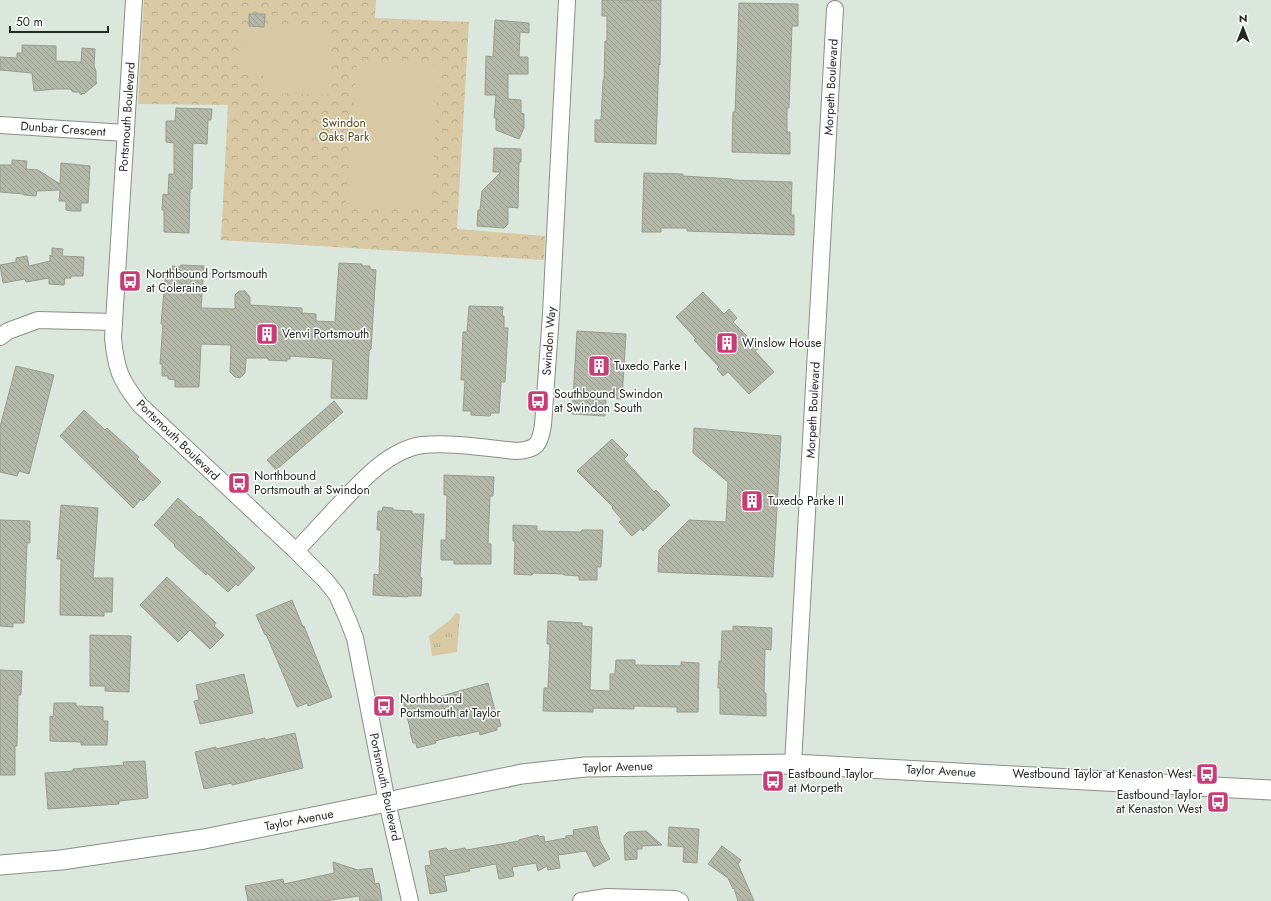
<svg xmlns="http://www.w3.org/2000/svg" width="1271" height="901" font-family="Jost,sans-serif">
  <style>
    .grass { fill: url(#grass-tufts) }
    .park { fill: url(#park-crowns) }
    .pitch { fill: #d8c8a3 }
    .building { fill: url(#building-back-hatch); stroke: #989c8e }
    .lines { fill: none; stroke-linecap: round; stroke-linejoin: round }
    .minor-casing { stroke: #869186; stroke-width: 18 }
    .tertiary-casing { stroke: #869186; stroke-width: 21 }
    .minor { stroke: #fff; stroke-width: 16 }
    .tertiary { stroke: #fff; stroke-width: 19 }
    .labels { text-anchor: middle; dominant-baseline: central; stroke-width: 3; stroke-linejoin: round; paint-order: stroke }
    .street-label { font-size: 12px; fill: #232824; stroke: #fff }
    .park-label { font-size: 12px; fill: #594613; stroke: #fff }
    .poi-label { font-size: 12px; fill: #232824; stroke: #fff; text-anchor: start }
  </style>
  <defs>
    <pattern id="grass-tufts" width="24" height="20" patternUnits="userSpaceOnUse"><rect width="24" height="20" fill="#d8c8a3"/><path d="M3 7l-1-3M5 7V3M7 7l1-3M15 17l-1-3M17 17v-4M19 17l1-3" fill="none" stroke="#b9ac8c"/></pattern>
    <pattern id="park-crowns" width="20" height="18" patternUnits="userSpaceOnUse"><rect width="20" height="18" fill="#d8c8a3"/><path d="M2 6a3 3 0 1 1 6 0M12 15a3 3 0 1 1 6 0" fill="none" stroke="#b9ac8c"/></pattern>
    <pattern id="building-back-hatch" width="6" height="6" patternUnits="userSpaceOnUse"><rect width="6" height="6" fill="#b4b8a9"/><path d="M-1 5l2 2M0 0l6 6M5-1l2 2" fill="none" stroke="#9a9e91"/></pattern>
  </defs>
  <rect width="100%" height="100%" fill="#dbe7dc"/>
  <polygon class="grass" points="456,613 460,614 457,652 432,656 429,636 450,620"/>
  <polygon class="park" points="144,0 376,0 375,18 469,22 457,229 545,236 544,260 221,240 228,105 138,104"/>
  <g class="pitch">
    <polygon points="242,26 332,30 328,95 267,93 267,76 241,75"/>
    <polygon points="357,61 439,66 431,209 346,203"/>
  </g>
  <g class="building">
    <polygon points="602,0 661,0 660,65 659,64 658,85 656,144 595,142 595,120 601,120 603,80 604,80 605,41 607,41 607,16 602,16"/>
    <polygon points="739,3 798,4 798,26 792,26 789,108 787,108 787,132 790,132 790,154 732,152 733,112 735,112 737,63"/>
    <polygon points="249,14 265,14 264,27 249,26"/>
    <polygon points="495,20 529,23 529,33 520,32 519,57 528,57 528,74 508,74 508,99 521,100 521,113 524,114 524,128 519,139 496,130 496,118 494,118 496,95 485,95 486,56 493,57"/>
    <polygon points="22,45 56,46 56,61 81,62 82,48 95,49 94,66 96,71 96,81 97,83 84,94 83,93 81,95 79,92 73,92 70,89 55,89 34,91 32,73 0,70 0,57 17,58 17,53 22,53"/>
    <polygon points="176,108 212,109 211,120 208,120 207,144 193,143 192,189 190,189 189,233 164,232 164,210 162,210 163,194 168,195 169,174 174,174 174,143 166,142 166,121 175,121"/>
    <polygon points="494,148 521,149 521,162 519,162 518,208 508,207 508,224 504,228 477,226 478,210 480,210 482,191 501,172 493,172"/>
    <polygon points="12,160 27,161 26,169 38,170 60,184 61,163 90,166 88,203 81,203 81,211 72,211 66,210 66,201 59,201 60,190 37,191 36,196 24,195 24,194 0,192 0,165 12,165"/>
    <polygon points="644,173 683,174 683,176 732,179 732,180 792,182 791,215 794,215 794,235 687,231 687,228 661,228 661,232 642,232"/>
    <polygon points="52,248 63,249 62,256 84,257 83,276 71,276 71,278 65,278 64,285 49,284 49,278 26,282 25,279 3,283 0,265 16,262 16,258 27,256 29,266 50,261 50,255 52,256"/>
    <polygon points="339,263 362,264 362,266 370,266 370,269 376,270 371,349 369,351 367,399 331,398 333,359 290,356 290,359 287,359 287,361 268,360 268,358 246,358 245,373 240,378 235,377 230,372 231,345 201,344 199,387 175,387 175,380 168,379 168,376 162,376 162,364 160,364 163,324 161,324 166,269 172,269 172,266 181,267 181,265 204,266 201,308 235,309 235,295 239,291 245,291 250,297 250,305 302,308 302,313 316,314 316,321 335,322"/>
    <polygon points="703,292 724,314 729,309 737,318 733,322 750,339 752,338 760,347 755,351 774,372 749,394 728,372 723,376 717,369 719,367 694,340 696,339 676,317"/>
    <polygon points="469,306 503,307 502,316 504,316 504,328 508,328 505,382 501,382 499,413 491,413 490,416 471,415 471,411 463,411 465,380 461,380 463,332 467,332"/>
    <polygon points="577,331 626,334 622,399 606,398 605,416 572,414"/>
    <polygon points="16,366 54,375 29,474 19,471 17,476 0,472 0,427"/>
    <polygon points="334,401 343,412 276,470 267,460"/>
    <polygon points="84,410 105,430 107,428 139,457 137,459 161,482 143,501 141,499 133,508 60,436"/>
    <polygon points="694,428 781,436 773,577 658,572 659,550 689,520 726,522 728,482 693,453"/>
    <polygon points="612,439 628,455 624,459 654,492 656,490 670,505 643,531 641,528 632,536 619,522 622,520 612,508 613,507 577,471"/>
    <polygon points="444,475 494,477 493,496 490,496 488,544 491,544 491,564 454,564 454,560 441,560 441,540 446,540 447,495 444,495"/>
    <polygon points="178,498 199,517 200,516 255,568 238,586 236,584 228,592 207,573 206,575 174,546 175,545 154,525"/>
    <polygon points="61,505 98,508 93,578 113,578 112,612 104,612 104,616 60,615 61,559 57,559"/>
    <polygon points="383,507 393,508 393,510 412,511 412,514 424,514 420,577 422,578 421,596 408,596 407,597 373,595 374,574 379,575 381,530 377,530 378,511 382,511"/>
    <polygon points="0,520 30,521 30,543 27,543 24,623 13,623 13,627 0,626"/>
    <polygon points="513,525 537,526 537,531 581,532 582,530 603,530 601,567 597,567 597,580 579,580 579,576 564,575 564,574 533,573 532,575 514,574 515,541 513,541"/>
    <polygon points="167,577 216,623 214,626 224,635 210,649 190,630 178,642 140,605"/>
    <polygon points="292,600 303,627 304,626 332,697 308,706 307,703 297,707 266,634 265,635 256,615"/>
    <polygon points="548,621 582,623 582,626 592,627 590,690 610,691 610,674 615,674 616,660 635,660 635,665 681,666 681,662 699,663 698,712 677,712 677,707 634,706 634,709 593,708 593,712 543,711 544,688 548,688 550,644 547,644"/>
    <polygon points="733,626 772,628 771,650 765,649 764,693 766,693 766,716 720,714 720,688 718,688 719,661 721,661 722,631 733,631"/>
    <polygon points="90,635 131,636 129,692 105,691 105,686 90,686"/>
    <polygon points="0,670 22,671 21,695 18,695 17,746 15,746 15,775 0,775"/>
    <polygon points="244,674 253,713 200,724 194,701 199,700 196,685"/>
    <polygon points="488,683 496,715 498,715 501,726 497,727 497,730 480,735 479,731 458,736 458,735 435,741 436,743 417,748 416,743 413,743 410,732 411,732 403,701 426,695 427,700"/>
    <polygon points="54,703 76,703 76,706 103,707 103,721 108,721 107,745 81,745 81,742 50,741 50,716 53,717"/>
    <polygon points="295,733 303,768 232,785 232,783 204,789 195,752 216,747 216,749 265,738 265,740"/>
    <polygon points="145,761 148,798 119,801 119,804 48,809 45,773 73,771 73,769 124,765 123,762"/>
    <polygon points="597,826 600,841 610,859 594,867 586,851 558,855 560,868 548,870 547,866 538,871 536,863 512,867 514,876 499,879 496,864 469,869 470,871 444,876 447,891 430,894 425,866 431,865 429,851 446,848 449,851 465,848 466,850 519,841 519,840 538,835 539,837 544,836 545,842 566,838 566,836 574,835 573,830"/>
    <polygon points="669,827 699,829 697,863 683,862 684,847 668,846"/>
    <polygon points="646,831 662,845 642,846 642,849 637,849 637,859 625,860 624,836 628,832"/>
    <polygon points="722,846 741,860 738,864 754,901 738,901 734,888 733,889 728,878 708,864"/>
    <polygon points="333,862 358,870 372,868 375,884 379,883 382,900 360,901 359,896 324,901 248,901 245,886 283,879 284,884 334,873"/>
  </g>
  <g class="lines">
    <g class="minor-casing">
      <g id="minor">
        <path d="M134,0L113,338C116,369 120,380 140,405L296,551L326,581L337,595L348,620L355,638L387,802L410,901"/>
        <polyline points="0,125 126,133"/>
        <polyline points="0,337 8,331 38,320 114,322"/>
        <path d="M296,551C309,537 322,523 335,509C358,485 387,450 422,445C451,442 487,448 516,451C537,450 540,444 543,425L551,314L567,0"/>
        <polyline points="793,764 835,9"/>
        <polyline points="581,901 607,897 675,899 680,901"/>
      </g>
    </g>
    <g class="tertiary-casing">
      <polyline id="tertiary" points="0,865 61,860 204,839 387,802 522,774 585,767 793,764 1271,790"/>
    </g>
    <use href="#minor" class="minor"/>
    <use href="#tertiary" class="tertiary"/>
  </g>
  <defs>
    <g id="bus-square" transform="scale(1.15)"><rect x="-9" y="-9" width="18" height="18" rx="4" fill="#c83d75" stroke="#fff"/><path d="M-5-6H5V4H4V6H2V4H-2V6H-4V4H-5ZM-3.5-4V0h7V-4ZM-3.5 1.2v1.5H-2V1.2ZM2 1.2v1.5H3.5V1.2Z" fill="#fff"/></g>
    <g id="building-square" transform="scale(1.15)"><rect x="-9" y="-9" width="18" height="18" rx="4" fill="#c83d75" stroke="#fff"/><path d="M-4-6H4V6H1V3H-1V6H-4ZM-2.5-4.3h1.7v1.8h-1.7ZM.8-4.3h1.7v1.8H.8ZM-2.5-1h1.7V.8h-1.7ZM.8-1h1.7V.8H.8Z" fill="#fff"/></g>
  </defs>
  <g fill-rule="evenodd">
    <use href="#bus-square" x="130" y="281"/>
    <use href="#building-square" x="267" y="334"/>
    <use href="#building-square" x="727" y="343"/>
    <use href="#building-square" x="599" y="366"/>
    <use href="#bus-square" x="538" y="401"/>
    <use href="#bus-square" x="239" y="483"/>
    <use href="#building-square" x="752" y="501"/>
    <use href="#bus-square" x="384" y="706"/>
    <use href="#bus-square" x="1207" y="774"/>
    <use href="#bus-square" x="773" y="781"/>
    <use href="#bus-square" x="1218" y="802"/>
  </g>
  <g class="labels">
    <g class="street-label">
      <text transform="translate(831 87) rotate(-87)">Morpeth Boulevard</text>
      <text transform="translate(127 117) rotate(-86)">Portsmouth Boulevard</text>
      <text transform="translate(63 129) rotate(4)">Dunbar Crescent</text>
      <text transform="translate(549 341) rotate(-86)">Swindon Way</text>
      <text transform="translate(813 410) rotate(-87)">Morpeth Boulevard</text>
      <text transform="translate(178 440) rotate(44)">Portsmouth Boulevard</text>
      <text transform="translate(618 767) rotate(-2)">Taylor Avenue</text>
      <text transform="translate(941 771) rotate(3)">Taylor Avenue</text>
      <text transform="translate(385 787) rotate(78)">Portsmouth Boulevard</text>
      <text transform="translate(299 820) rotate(-11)">Taylor Avenue</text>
    </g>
    <g class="park-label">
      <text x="344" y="123">Swindon<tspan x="344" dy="14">Oaks Park</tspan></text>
    </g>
    <g class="poi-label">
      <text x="146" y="274">Northbound Portsmouth<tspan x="146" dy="14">at Coleraine</tspan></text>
      <text x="282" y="334">Venvi Portsmouth</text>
      <text x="742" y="343">Winslow House</text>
      <text x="614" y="366">Tuxedo Parke I</text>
      <text x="554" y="394">Southbound Swindon<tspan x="554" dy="14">at Swindon South</tspan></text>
      <text x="254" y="476">Northbound<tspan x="254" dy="14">Portsmouth at Swindon</tspan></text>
      <text x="768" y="501">Tuxedo Parke II</text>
      <text x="400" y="699">Northbound<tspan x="400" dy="14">Portsmouth at Taylor</tspan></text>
      <text x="788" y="774">Eastbound Taylor<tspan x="788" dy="14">at Morpeth</tspan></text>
      <text x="1192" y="774" text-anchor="end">Westbound Taylor at Kenaston West</text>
      <text x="1202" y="795" text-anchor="end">Eastbound Taylor<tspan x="1202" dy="14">at Kenaston West</tspan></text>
    </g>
  </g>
  <g transform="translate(1243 28)" stroke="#ffffff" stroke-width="3" paint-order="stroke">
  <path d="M0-3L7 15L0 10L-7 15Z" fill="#232824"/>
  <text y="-6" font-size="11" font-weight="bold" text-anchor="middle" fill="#232824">N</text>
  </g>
  <path d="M10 26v6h98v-6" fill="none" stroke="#232824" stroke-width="2"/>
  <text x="16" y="26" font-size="12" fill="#232824" stroke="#ffffff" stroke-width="3" paint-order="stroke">50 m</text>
</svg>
